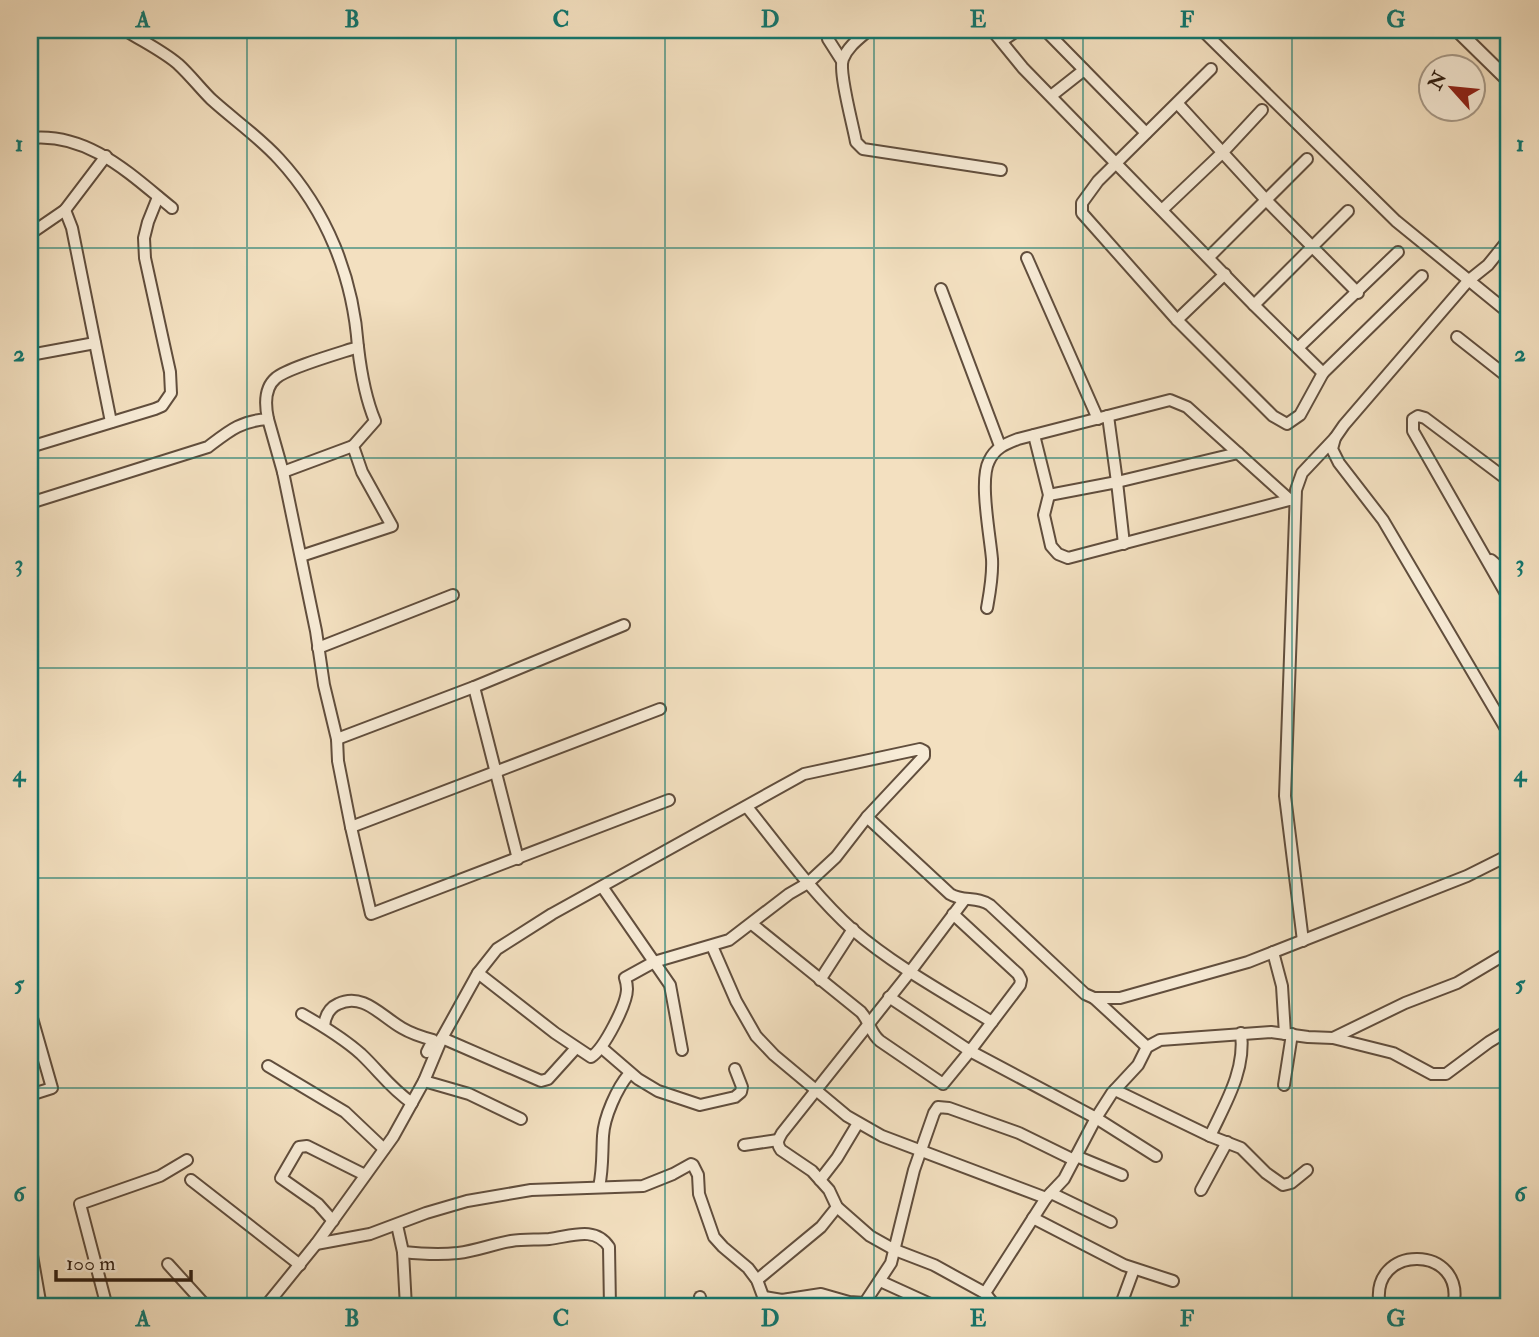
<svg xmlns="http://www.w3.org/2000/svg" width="1539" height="1337" font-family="'IM FELL Double Pica',serif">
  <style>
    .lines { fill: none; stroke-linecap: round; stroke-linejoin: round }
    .minor-casing { stroke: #614e3d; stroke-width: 14 }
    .tertiary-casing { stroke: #614e3d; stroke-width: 16 }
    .minor { stroke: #f7ebd6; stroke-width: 10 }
    .tertiary { stroke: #f7ebd6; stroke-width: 12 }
    .grid { fill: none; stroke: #0f766e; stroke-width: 2; stroke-opacity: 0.55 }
    .neatline { fill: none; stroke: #0f766e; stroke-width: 2.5 }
    .grid-label { font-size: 23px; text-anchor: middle; font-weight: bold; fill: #0f766e }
  </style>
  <rect width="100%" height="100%" fill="#f3e0c0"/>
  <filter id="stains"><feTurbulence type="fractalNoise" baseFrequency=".00286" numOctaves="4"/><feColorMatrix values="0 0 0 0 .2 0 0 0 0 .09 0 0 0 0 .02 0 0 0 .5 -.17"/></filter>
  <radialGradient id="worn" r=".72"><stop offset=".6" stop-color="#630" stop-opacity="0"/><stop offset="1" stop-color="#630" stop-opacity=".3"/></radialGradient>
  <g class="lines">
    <g class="minor-casing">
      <g id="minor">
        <polyline points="826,30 828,39 842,61"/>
        <path d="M869,30C860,38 848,46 843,59C838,71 853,125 856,142L863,149L1001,170"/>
        <polyline points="992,30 1023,68 1254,305 1323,373 1422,276"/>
        <polyline points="1045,30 1146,133"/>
        <polyline points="1202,30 1396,221 1509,313"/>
        <polyline points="1002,41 1018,30"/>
        <polyline points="1211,69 1098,181 1082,203 1082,213 1177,320 1273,416 1287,424 1300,415 1323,373"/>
        <polyline points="1051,96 1084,70"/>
        <polyline points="1178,104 1267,201 1358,293"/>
        <path d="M30,138C88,132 130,174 172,208"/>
        <polyline points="1163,209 1222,153 1262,110"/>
        <polyline points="65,210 72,228 111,422"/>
        <polyline points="30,234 65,210 106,156"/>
        <polyline points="1509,239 1488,265 1468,281 1344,425 1335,438 1332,449 1339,463 1383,520 1509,734"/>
        <polyline points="1209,257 1307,159"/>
        <polyline points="1027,258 1098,419"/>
        <polyline points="941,289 1000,446"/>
        <polyline points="1254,305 1348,211"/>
        <polyline points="1177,320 1225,274"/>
        <polyline points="1457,337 1509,378"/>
        <polyline points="1298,348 1398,252"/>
        <polyline points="30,355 95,343"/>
        <polyline points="1108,416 1117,482 1238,453"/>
        <polyline points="268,419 283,472 316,631 324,685 337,739 338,761 351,827 371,914 669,800"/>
        <polyline points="1034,435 1049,495 1044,515 1051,546 1058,554 1068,558 1293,499"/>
        <polyline points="30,447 155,409 162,406 171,393 170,372 145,258 144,238 148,222 158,197"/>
        <polyline points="283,472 353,446"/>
        <polyline points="1509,481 1425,418 1418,416 1413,419 1413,431 1509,599"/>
        <polyline points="1049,495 1117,482 1124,544"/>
        <path d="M30,503L208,447C229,431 240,421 268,419C265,405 264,388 276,378C287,368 340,353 358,347C353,277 327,211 279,159C259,137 233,119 211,99C200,88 190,75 178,64C163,51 142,41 125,30"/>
        <path d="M301,556L392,526L362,472L353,446L375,421C365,397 361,373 358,347"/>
        <polyline points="1491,560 1509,576"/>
        <path d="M987,608C990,591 993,576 992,559C990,535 979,480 989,461C995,448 1005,444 1018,439L1170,400L1187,407L1290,500"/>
        <polyline points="318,648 453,595"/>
        <polyline points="474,687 518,859"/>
        <polyline points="337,739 474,687 624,625"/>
        <path d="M747,807C781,849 813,894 853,930C895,966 945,993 992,1022L970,1051L889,997"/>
        <polyline points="351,827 660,709"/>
        <polyline points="603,888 670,985 682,1050"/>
        <path d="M965,899L910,972L782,1133C778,1140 776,1143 781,1150L812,1171L829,1190L837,1207L870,1236L895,1250L934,1265L985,1293L996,1307"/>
        <polyline points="953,914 1018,974 1021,980 1020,985 992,1022"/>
        <path d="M752,924L861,1012C870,1022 870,1033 880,1041L943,1084L970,1051L1096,1118L1156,1156"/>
        <polyline points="1303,941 1285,796 1296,490 1302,473 1335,438"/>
        <polyline points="712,946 736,1001 756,1036 774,1055 847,1116 882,1136 1046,1198"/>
        <polyline points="1273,952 1282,986 1285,1034"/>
        <path d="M478,973L555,1033L591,1057C604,1049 627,1004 627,989C627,985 626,981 625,978L654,962L729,940L789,894L808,883L836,857L867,817L950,894C963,902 977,896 990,905L1085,994L1094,998H1120L1248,962L1467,876L1509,855"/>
        <polyline points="820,980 853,929"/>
        <polyline points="1094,998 1147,1047"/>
        <polyline points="30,1011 52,1088 30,1095"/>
        <path d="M302,1014C323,1026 343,1038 361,1054C380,1072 390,1088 412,1103"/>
        <path d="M324,1026C325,1017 329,1008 338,1004C363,992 381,1016 402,1028C412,1034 422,1037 433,1040L427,1052"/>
        <polyline points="442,1038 541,1081 548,1079 576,1048"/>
        <polyline points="1333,1038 1405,1003 1457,983 1509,952"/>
        <polyline points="602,1048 638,1079 658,1091 700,1105 735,1097 741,1092 742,1087 735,1069"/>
        <polyline points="268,1066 345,1112 384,1149"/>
        <polyline points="424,1081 469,1094 521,1119"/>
        <polyline points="1284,1085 1292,1034"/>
        <polyline points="1115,1090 1210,1136 1241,1148 1266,1173 1283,1185 1291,1183 1307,1170"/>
        <path d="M1210,1136C1225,1104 1246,1070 1241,1033"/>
        <polyline points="744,1145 778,1140"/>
        <polyline points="1076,1156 1122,1175"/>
        <polyline points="191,1180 300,1265"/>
        <polyline points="820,1180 837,1158 858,1123"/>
        <path d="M599,1187C603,1169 602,1153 603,1136C604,1117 617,1088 629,1074"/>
        <polyline points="1201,1190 1227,1142"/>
        <polyline points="1051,1193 1111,1222"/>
        <polyline points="1033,1218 1124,1265 1173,1281"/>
        <polyline points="333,1221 318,1204 281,1178 299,1147 307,1146 365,1175"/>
        <polyline points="397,1225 403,1252 406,1307"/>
        <polyline points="30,1244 41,1307"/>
        <polyline points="316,1244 370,1234 426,1213 467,1201 531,1190 643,1186 673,1174 691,1164 693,1165 698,1175 699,1194 714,1237 723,1247 748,1268 757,1280 767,1307"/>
        <path d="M403,1252C422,1254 439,1255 458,1253C476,1251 493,1244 511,1241C524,1239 536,1240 549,1239C569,1237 595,1225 609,1247L610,1307"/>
        <polyline points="168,1264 207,1307"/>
        <polyline points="757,1280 821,1227 837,1207"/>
        <polyline points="880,1281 937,1307"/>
        <polyline points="985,1293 1046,1198 1064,1179 1096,1118 1112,1093 1138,1065 1147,1047 1160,1040 1271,1032 1308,1037 1333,1038 1393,1053 1432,1074 1446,1074 1489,1042 1509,1030"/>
        <polyline points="700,1297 702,1307"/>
        <polyline points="764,1297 782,1300 821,1294 849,1302 865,1303"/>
        <polyline points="107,1307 80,1204 160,1176 187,1160"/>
        <polyline points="265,1307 316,1244 393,1137 424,1081 442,1038 478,973 497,949 552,914 804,774 920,749 924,751 924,756 867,817"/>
        <polyline points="862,1307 891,1263 914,1170 934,1113 938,1107 949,1108 1019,1133 1074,1160"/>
        <polyline points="1120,1307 1134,1269"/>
        <path d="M1380,1307C1367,1242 1468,1244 1453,1307"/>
      </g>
    </g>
    <g class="tertiary-casing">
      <polyline id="tertiary" points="1457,30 1509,81"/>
    </g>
    <use href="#minor" class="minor"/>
    <use href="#tertiary" class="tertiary"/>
  </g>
  <path class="grid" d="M247,30V1307M456,30V1307M665,30V1307M874,30V1307M1083,30V1307M1292,30V1307M30,248H1509M30,458H1509M30,668H1509M30,878H1509M30,1088H1509"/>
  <rect width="1539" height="1337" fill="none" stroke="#f3e0c0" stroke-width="77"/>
  <g transform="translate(1452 88) rotate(297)"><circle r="33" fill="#f7ebd6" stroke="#a79987" stroke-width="2"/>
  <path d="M0-5L12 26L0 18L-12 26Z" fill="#8f2418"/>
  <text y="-10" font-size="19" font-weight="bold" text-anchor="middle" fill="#301e11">N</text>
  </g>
  <path d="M56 1270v10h135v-10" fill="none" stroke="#301e11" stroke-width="3.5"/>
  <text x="66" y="1270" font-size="21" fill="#301e11" stroke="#f7ebd6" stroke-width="5" paint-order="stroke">100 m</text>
  <rect x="38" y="38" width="1462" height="1260" class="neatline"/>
  <g class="grid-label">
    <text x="143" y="27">A</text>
    <text x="352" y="27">B</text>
    <text x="561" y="27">C</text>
    <text x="770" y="27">D</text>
    <text x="978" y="27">E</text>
    <text x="1187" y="27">F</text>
    <text x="1396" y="27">G</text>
    <text x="19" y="151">1</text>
    <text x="1520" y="151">1</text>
    <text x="19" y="361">2</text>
    <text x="1520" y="361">2</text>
    <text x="19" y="571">3</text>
    <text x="1520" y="571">3</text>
    <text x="19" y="781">4</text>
    <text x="1520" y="781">4</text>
    <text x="19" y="991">5</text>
    <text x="1520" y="991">5</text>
    <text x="19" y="1201">6</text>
    <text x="1520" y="1201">6</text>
    <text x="143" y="1326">A</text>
    <text x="352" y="1326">B</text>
    <text x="561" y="1326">C</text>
    <text x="770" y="1326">D</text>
    <text x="978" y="1326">E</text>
    <text x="1187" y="1326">F</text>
    <text x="1396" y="1326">G</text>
  </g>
  <rect width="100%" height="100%" filter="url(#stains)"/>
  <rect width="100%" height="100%" fill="url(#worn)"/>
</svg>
